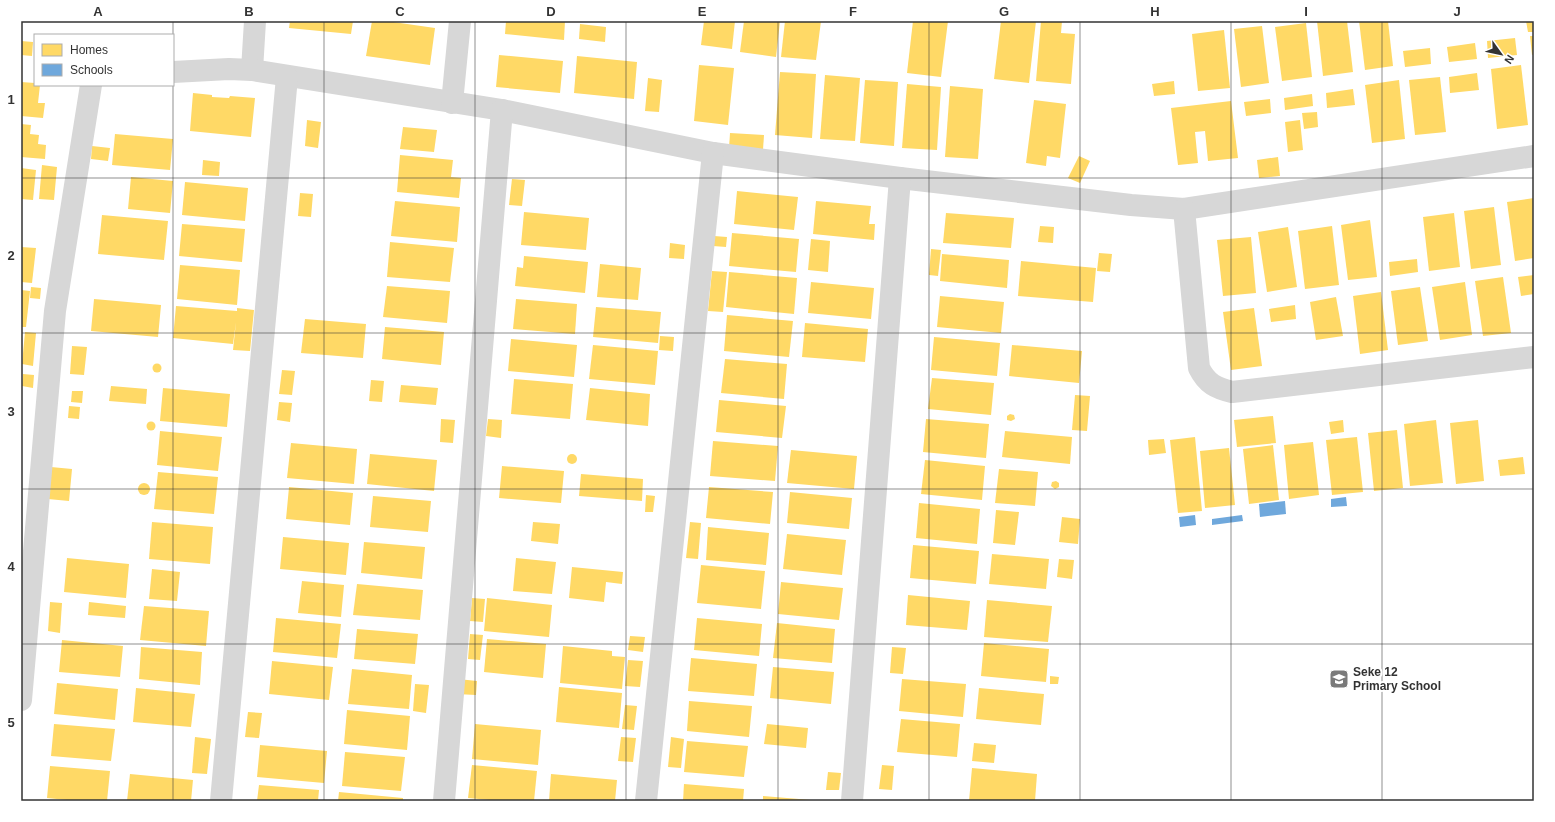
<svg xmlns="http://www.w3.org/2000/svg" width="1555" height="822" font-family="Helvetica,sans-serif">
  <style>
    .homes { fill: #ffd966 }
    .schools { fill: #6fa8dc }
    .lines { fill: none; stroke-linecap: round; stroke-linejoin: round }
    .street { stroke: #d7d7d7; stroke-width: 22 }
    .grid { fill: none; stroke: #333; stroke-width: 1; stroke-opacity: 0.55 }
    .labels { text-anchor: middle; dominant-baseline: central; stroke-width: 4; stroke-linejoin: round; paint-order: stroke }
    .poi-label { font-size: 12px; font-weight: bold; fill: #333; stroke: #fff; text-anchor: start }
    .neatline { fill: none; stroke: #333; stroke-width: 1.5 }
    .grid-label { font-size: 13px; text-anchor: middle; font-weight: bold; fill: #333 }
  </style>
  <rect width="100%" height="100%" fill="#fff"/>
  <g class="homes">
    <polygon points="290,21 353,21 351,34 289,28"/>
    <polygon points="372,21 386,21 435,28 430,65 366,56"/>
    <polygon points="506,21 565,21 564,40 505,34"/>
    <polygon points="704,21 735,21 732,49 701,45"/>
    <polygon points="744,21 780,21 776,57 740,52"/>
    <polygon points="785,21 821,21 816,60 781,57"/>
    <polygon points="913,21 948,21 941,77 907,73"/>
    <polygon points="1001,21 1036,21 1029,83 994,79"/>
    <polygon points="1041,21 1062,21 1061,33 1075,34 1071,84 1036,81"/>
    <polygon points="1317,21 1347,21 1353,72 1323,76"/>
    <polygon points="1359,21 1388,21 1393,66 1365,70"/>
    <polygon points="1526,21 1534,21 1534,32 1528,32"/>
    <polygon points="1306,23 1312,77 1282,81 1275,27"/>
    <polygon points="580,24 606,27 605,42 579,39"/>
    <polygon points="1262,26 1269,83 1241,87 1234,29"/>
    <polygon points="1224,30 1230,88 1198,91 1192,34"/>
    <polygon points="1530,36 1534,36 1534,54 1532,55"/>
    <polygon points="1515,38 1517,55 1488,58 1487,41"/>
    <polygon points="21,41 33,42 32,56 21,55"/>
    <polygon points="1475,43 1477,59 1449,62 1447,47"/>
    <polygon points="1430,48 1431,64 1405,67 1403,51"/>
    <polygon points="499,55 563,61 560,93 496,87"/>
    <polygon points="577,56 637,62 634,99 574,93"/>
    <polygon points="699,65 734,68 728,125 694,121"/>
    <polygon points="1521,65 1528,125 1497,129 1491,69"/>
    <polygon points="780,72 816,74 812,138 775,135"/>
    <polygon points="1477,73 1479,90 1450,93 1449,77"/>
    <polygon points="825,75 860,78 855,141 820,139"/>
    <polygon points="1440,77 1446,132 1415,135 1409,80"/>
    <polygon points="648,78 662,80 659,112 645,111"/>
    <polygon points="865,80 898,82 894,146 860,143"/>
    <polygon points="1399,80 1405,139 1372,143 1365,85"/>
    <polygon points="1174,81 1175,94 1154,96 1152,84"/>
    <polygon points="21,82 35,83 35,85 40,85 38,103 45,103 43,118 21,116"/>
    <polygon points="907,84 941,87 937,150 902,148"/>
    <polygon points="950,86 983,89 978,159 945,157"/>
    <polygon points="1353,89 1355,105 1327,108 1326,93"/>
    <polygon points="193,93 212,95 212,97 229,98 230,96 255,98 251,137 190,131"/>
    <polygon points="1312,94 1313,106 1285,110 1284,98"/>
    <polygon points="1270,99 1271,113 1246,116 1244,102"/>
    <polygon points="1034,100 1066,104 1060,158 1047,156 1046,166 1026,163"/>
    <polygon points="1231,101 1238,158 1208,161 1205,131 1195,132 1198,163 1178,165 1171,108"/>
    <polygon points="1317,112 1318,127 1304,129 1302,113"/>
    <polygon points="307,120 321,122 318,148 305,146"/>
    <polygon points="1300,120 1303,150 1288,152 1285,122"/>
    <polygon points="21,124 31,125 30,134 39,135 38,144 46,145 45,159 21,157"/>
    <polygon points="403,127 437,130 434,152 400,149"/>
    <polygon points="730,133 764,135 763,150 729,148"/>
    <polygon points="115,134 173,139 170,170 112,165"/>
    <polygon points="92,146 110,148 108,161 91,159"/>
    <polygon points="400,155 453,160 451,177 461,178 459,198 397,192"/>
    <polygon points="1079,156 1090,161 1080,183 1068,178"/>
    <polygon points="1278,157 1280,176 1259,178 1257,160"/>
    <polygon points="203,160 220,162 219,176 202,175"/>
    <polygon points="42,165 57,167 54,200 39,199"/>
    <polygon points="21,168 36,170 33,200 21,199"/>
    <polygon points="131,177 173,181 170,213 128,209"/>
    <polygon points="512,179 525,180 522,206 509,205"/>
    <polygon points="185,182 248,188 245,221 182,215"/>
    <polygon points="737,191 798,197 794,230 734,224"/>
    <polygon points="300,193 313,194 311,217 298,216"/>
    <polygon points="1534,198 1534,258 1515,261 1507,202"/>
    <polygon points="395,201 460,207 457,242 391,236"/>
    <polygon points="816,201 871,206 869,224 875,224 874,240 813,234"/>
    <polygon points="1494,207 1501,265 1471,269 1464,211"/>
    <polygon points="524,212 589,218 586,250 521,245"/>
    <polygon points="946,213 1014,218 1011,248 943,243"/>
    <polygon points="1454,213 1460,267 1429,271 1423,217"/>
    <polygon points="102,215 168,221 164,260 98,254"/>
    <polygon points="1370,220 1377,277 1348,280 1341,225"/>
    <polygon points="182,224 245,229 242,262 179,256"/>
    <polygon points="1040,226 1054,227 1053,243 1038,242"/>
    <polygon points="1332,226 1339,285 1305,289 1298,231"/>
    <polygon points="1288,227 1297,287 1267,292 1258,232"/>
    <polygon points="732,233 799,239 796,272 729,266"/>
    <polygon points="714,236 727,237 726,247 713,246"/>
    <polygon points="1251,237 1256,293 1223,296 1217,240"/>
    <polygon points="811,239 830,241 828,272 808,270"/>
    <polygon points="390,242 454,248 450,282 387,277"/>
    <polygon points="670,243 685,245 684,259 669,258"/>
    <polygon points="21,247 36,248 32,283 21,282"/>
    <polygon points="931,249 941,250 938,276 929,275"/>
    <polygon points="1099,253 1112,254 1110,272 1097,271"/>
    <polygon points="942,254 1009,260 1007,288 940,281"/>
    <polygon points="524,256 588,262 585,293 515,286 517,267 523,268"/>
    <polygon points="1417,259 1418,272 1390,276 1389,262"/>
    <polygon points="1021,261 1096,268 1093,302 1018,296"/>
    <polygon points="600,264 641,268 638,300 597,297"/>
    <polygon points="180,265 240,270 237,305 177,299"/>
    <polygon points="712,271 727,272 723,312 708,311"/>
    <polygon points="729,272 797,278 794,314 726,307"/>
    <polygon points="1534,275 1534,294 1521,296 1518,277"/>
    <polygon points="1503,277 1511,333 1483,336 1475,281"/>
    <polygon points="811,282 874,288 871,319 808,313"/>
    <polygon points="1465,282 1472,335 1440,340 1432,287"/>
    <polygon points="387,286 450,291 447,323 383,317"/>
    <polygon points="31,287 41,288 40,299 30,298"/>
    <polygon points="1420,287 1428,341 1398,345 1391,291"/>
    <polygon points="21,290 30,291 26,327 21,327"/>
    <polygon points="1381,292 1388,350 1360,354 1353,296"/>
    <polygon points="940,296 1004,302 1001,333 937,327"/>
    <polygon points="1336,297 1343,336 1316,340 1310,302"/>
    <polygon points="94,299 161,305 158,337 91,331"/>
    <polygon points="516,299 577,304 575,334 513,329"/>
    <polygon points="1295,305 1296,319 1271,322 1269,309"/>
    <polygon points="176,306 237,311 237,308 254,310 250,351 233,350 236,322 233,344 173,338"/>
    <polygon points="596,307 661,312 658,343 593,337"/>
    <polygon points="1254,308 1262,366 1231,370 1223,312"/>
    <polygon points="727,315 793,321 789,357 724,351"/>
    <polygon points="305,319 366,324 363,358 301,353"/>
    <polygon points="805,323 868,329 865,362 802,357"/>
    <polygon points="385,327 444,332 441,365 382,359"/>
    <polygon points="25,332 36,333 33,366 22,364"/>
    <polygon points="660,336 674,337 673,351 659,350"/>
    <polygon points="934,337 1000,343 997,376 931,370"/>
    <polygon points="511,339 577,345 574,377 508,371"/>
    <polygon points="593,345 658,351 655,385 589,379"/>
    <polygon points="1012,345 1082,351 1079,383 1009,376"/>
    <polygon points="72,346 87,347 84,375 70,374"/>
    <polygon points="725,359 787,364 784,399 721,393"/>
    <circle cx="157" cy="368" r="4.5"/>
    <polygon points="282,370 295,371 292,395 279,394"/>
    <polygon points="23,374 34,375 33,388 22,386"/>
    <polygon points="932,378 994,383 991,415 928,409"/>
    <polygon points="514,379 573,384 570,419 511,414"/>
    <polygon points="371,380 384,381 382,402 369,401"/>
    <polygon points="401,385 438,388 436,405 399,402"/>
    <polygon points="111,386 147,389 146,404 109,401"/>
    <polygon points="163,388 230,394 227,427 160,421"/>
    <polygon points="590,388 650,394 648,426 586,420"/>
    <polygon points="72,391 83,391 82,403 71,402"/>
    <polygon points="1075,395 1090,396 1087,431 1072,430"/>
    <polygon points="719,400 786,406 782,438 716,432"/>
    <polygon points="279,402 292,403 290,422 277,420"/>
    <polygon points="69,406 80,407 79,419 68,418"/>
    <polygon points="1010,414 1014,415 1015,419 1011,421 1007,420 1007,416"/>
    <polygon points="1273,416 1276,443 1237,447 1234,420"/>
    <polygon points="441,419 455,420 453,443 440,442"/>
    <polygon points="488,419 502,420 501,438 486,436"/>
    <polygon points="926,419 989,424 986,458 923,452"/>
    <polygon points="1343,420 1344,432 1331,434 1329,422"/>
    <polygon points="1436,420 1443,483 1410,486 1404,424"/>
    <polygon points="1478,420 1484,481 1456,484 1450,423"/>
    <circle cx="151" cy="426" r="4.5"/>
    <polygon points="1397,430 1403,488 1374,491 1368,433"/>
    <polygon points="160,431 222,437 218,471 157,465"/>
    <polygon points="1005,431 1072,437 1070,464 1002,457"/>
    <polygon points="1195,437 1202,511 1178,513 1170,440"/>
    <polygon points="1357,437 1363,492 1332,495 1326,440"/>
    <polygon points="1164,439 1166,453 1149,455 1148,440"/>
    <polygon points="713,441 778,446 775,481 710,476"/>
    <polygon points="1313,442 1319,495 1289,499 1284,445"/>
    <polygon points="291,443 357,449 354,484 287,478"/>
    <polygon points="1273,445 1279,500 1249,504 1243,449"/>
    <polygon points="1229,448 1235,505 1205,508 1200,451"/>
    <polygon points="791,450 857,456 854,489 787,483"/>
    <polygon points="370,454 437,460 434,491 367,484"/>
    <circle cx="572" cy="459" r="5"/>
    <polygon points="1523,457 1525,474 1500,476 1498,460"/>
    <polygon points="925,460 985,466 982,500 921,494"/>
    <polygon points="502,466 564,471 561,503 499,498"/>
    <polygon points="51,467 72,469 69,501 48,499"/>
    <polygon points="999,469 1038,472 1035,506 995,503"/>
    <polygon points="158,472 218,477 214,514 154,509"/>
    <polygon points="581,474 643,479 642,501 579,496"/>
    <polygon points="1056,481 1059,483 1059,487 1055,489 1051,486 1052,482"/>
    <circle cx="144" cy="489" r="6"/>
    <polygon points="289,487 353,493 350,525 286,519"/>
    <polygon points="709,487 773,492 770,524 706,518"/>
    <polygon points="790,492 852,498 849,529 787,523"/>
    <polygon points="646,495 655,496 653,512 645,512"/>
    <polygon points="373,496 431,501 428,532 370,527"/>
    <polygon points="919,503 980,509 977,544 916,538"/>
    <polygon points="996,510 1019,512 1015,545 993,543"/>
    <polygon points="1062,517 1080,519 1078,544 1059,542"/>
    <polygon points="152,522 213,527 210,564 149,559"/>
    <polygon points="533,522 560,524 558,544 531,541"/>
    <polygon points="690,522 701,523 698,559 686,558"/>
    <polygon points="708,527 769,533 766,565 706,560"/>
    <polygon points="787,534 846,540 842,575 783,569"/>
    <polygon points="283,537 349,543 346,575 280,569"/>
    <polygon points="364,542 425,547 422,579 361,573"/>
    <polygon points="913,545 979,551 976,584 910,578"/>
    <polygon points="992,554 1049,559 1046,589 989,584"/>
    <polygon points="67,558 129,564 126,598 64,592"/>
    <polygon points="516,558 556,562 552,594 513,591"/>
    <polygon points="1059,559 1074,560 1072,579 1057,577"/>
    <polygon points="701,565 765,571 761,609 697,603"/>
    <polygon points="572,567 623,572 622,584 606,582 604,602 569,598"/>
    <polygon points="152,569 180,572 177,601 149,599"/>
    <polygon points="302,581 344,585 341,617 298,613"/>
    <polygon points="781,582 843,588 839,620 778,614"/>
    <polygon points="357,584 423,590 420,620 353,615"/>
    <polygon points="908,595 970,601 967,630 906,625"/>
    <polygon points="472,598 485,599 483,622 470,621"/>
    <polygon points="487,598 552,605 549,637 484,631"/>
    <polygon points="987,600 1052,606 1048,642 984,637"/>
    <polygon points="50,602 62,603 60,633 48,631"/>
    <polygon points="89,602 126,606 125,618 88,615"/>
    <polygon points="144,606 209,611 206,646 140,640"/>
    <polygon points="276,618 341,624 337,658 273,652"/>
    <polygon points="697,618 762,624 759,656 694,650"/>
    <polygon points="777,623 835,629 832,663 773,658"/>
    <polygon points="357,629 418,634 415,664 354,659"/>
    <polygon points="470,634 483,635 480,660 468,659"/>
    <polygon points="630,636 645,637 643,652 628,650"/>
    <polygon points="487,639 546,644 543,678 484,672"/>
    <polygon points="62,640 123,646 120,677 59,672"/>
    <polygon points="984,643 1049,649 1046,682 981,676"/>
    <polygon points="563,646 612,651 612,656 625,657 622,689 560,683"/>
    <polygon points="141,647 202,652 200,685 139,679"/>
    <polygon points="892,647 906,648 903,674 890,673"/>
    <polygon points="691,658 757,664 754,696 688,691"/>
    <polygon points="628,660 643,661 640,687 625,686"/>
    <polygon points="272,661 333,667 329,700 269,694"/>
    <polygon points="773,667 834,672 831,704 770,698"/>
    <polygon points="352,669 412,675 409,709 348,704"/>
    <polygon points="1050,676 1059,677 1058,684 1050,684"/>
    <polygon points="458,679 477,681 476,695 456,694"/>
    <polygon points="902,679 966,684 963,717 899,711"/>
    <polygon points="57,683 118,689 115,720 54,714"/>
    <polygon points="415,684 429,685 426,713 413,711"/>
    <polygon points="559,687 622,693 619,728 556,722"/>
    <polygon points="136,688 195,694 191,727 133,722"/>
    <polygon points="979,688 1044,694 1041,725 976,719"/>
    <polygon points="689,701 752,706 749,737 687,731"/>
    <polygon points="625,705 637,706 634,730 622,729"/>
    <polygon points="347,710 410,716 407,750 344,744"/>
    <polygon points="248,712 262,713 259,738 245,737"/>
    <polygon points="901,719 960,724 957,757 897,752"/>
    <polygon points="54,724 115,729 111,761 51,756"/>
    <polygon points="475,724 541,730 538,765 472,759"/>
    <polygon points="767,724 808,728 806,748 764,744"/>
    <polygon points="195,737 211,739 207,774 192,773"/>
    <polygon points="621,737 636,738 633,762 618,761"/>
    <polygon points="671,737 684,739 681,768 668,767"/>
    <polygon points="687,741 748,746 744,777 684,772"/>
    <polygon points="974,743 996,745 994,763 972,761"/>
    <polygon points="260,745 327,751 324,783 257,777"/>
    <polygon points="345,752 405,757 401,791 342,786"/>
    <polygon points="472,765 537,771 534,801 500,801 468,798"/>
    <polygon points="882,765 894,766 892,790 879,789"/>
    <polygon points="50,766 110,771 107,801 77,801 47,798"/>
    <polygon points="972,768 1037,774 1035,801 969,801"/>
    <polygon points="828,772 841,773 839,790 826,790"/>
    <polygon points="130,774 193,780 191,801 127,801"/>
    <polygon points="551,774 617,780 615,801 549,801"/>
    <polygon points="684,784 744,789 743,801 683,801"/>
    <polygon points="259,785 319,790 318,801 257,801"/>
    <polygon points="339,792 403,798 403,801 338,801"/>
    <polygon points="763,796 811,800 811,801 763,801"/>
  </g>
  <g class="schools">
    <polygon points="1346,497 1347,506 1331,507 1331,499"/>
    <polygon points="1285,501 1286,514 1260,517 1259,504"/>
    <polygon points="1195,515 1196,525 1180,527 1179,517"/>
    <polygon points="1242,515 1243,521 1212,525 1212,519"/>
  </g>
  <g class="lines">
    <g class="street">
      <polyline points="252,70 255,21"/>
      <polyline points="173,72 229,69 252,70 502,110 713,153 900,178 1131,205 1184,209 1534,156"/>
      <polyline points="452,103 460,21"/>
      <path d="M1184,209L1199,368C1207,384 1216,388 1232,392L1534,357"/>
      <polyline points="21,700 55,311 91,85"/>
      <polyline points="221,801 287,77"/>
      <polyline points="444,801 502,110"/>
      <polyline points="646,801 713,153"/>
      <polyline points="852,801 900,178"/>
    </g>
  </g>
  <path class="grid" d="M173,21V801M324,21V801M475,21V801M626,21V801M778,21V801M929,21V801M1080,21V801M1231,21V801M1382,21V801M21,178H1534M21,333H1534M21,489H1534M21,644H1534"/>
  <defs>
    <g id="school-square" transform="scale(1)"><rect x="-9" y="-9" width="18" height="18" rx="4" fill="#7a7a7a" stroke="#fff"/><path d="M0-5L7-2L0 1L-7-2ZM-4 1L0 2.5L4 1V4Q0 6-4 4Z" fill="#fff"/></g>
  </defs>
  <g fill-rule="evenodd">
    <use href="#school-square" x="1339" y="679"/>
  </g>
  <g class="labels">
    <g class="poi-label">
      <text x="1353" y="672">Seke 12<tspan x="1353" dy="14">Primary School</tspan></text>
    </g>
  </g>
  <rect width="1555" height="822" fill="none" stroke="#ffffff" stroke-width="44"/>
  <rect x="34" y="34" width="140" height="52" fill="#ffffff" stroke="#adadad"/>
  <rect x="42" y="44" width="20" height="12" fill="#ffd966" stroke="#adadad"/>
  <text x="70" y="54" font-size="12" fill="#333333">Homes</text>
  <rect x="42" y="64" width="20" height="12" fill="#6fa8dc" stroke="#adadad"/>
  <text x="70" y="74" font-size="12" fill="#333333">Schools</text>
  <g transform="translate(1501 54) rotate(123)" stroke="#ffffff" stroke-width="3" paint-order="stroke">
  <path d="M0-3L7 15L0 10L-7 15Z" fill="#333333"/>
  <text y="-6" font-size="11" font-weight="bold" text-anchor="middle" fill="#333333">N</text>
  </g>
  <rect x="22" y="22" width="1511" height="778" class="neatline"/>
  <g class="grid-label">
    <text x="98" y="16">A</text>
    <text x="249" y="16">B</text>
    <text x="400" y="16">C</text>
    <text x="551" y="16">D</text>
    <text x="702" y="16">E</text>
    <text x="853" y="16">F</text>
    <text x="1004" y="16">G</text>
    <text x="1155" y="16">H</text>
    <text x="1306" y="16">I</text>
    <text x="1457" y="16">J</text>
    <text x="11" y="104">1</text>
    <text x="11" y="260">2</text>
    <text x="11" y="416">3</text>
    <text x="11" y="571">4</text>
    <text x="11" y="727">5</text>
  </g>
</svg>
